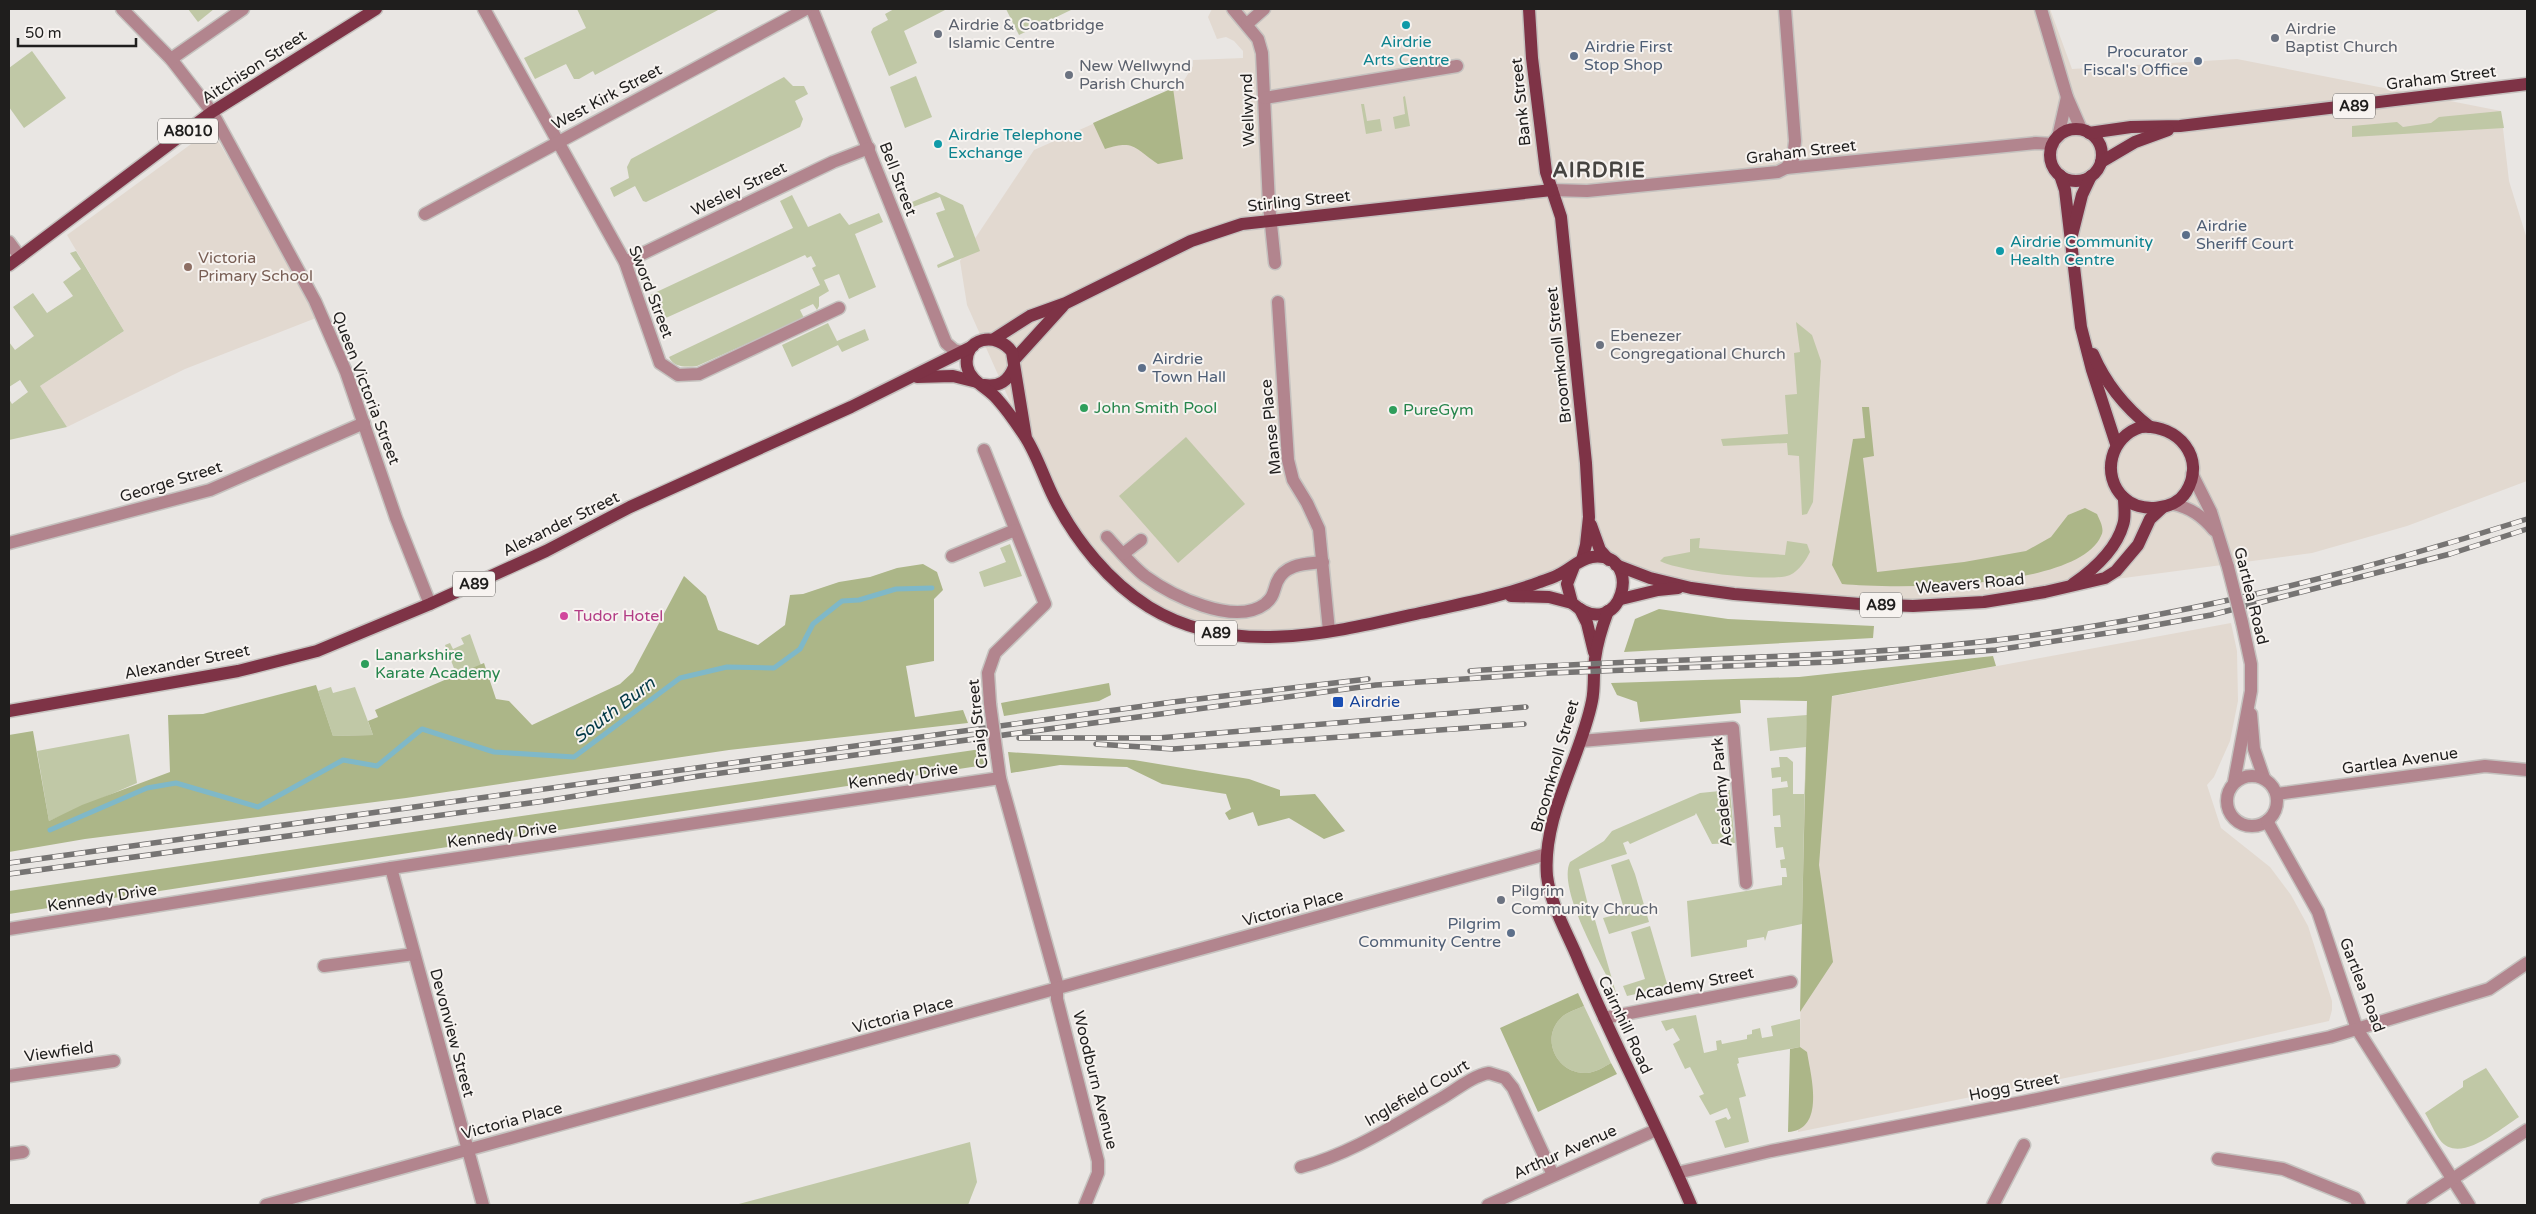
<svg xmlns="http://www.w3.org/2000/svg" width="2536" height="1214" font-family="'Varela Round',sans-serif">
  <style>
    .built { fill: #e2d9d0 }
    .green { fill: #c0c8a6 }
    .forest { fill: #acb688 }
    .lines { fill: none; stroke-linecap: round; stroke-linejoin: round }
    .stream { stroke: #7fb8c8; stroke-width: 5 }
    .minor-casing { stroke: #c5c2bf; stroke-width: 15 }
    .major-casing { stroke: #c5c2bf; stroke-width: 15 }
    .minor { stroke: #b2858e; stroke-width: 12 }
    .major { stroke: #7e3346; stroke-width: 12 }
    .rail-casing { stroke: #767473; stroke-width: 5.5 }
    .rail { stroke: #f7f3f0; stroke-width: 4; stroke-dasharray: 11; stroke-linecap: butt }
    .minor-bridge-casing { stroke: #c5c2bf; stroke-width: 15; stroke-linecap: butt }
    .minor-bridge { stroke: #b2858e; stroke-width: 12 }
    .culture-dot { fill: #0f9aa8; stroke: #f7f3f0; stroke-width: 2 }
    .worship-dot { fill: #6b7280; stroke: #f7f3f0; stroke-width: 2 }
    .service-dot { fill: #5c6f8a; stroke: #f7f3f0; stroke-width: 2 }
    .education-dot { fill: #8d6e63; stroke: #f7f3f0; stroke-width: 2 }
    .leisure-dot { fill: #2e9e5b; stroke: #f7f3f0; stroke-width: 2 }
    .hotel-dot { fill: #d1479c; stroke: #f7f3f0; stroke-width: 2 }
    .transit-dot { fill: #1a4fb4; stroke: #f7f3f0; stroke-width: 2 }
    .labels { text-anchor: middle; dominant-baseline: central; stroke-width: 4; stroke-linejoin: round; paint-order: stroke }
    .shield { fill: #f7f3f0; stroke: #605e5c; stroke-width: 1 }
    .shield-label { font-size: 15px; font-weight: bold; fill: #1f1e1d }
    .worship-label { font-size: 16px; fill: #5b616d; stroke: #f7f3f0; text-anchor: start }
    .culture-label { font-size: 16px; fill: #0d838f; stroke: #f7f3f0; text-anchor: start }
    .service-label { font-size: 16px; fill: #4e5e75; stroke: #f7f3f0; text-anchor: start }
    .street-label { font-size: 16px; fill: #1f1e1d; stroke: #f7f3f0 }
    .education-label { font-size: 16px; fill: #785e54; stroke: #f7f3f0; text-anchor: start }
    .leisure-label { font-size: 16px; fill: #27864d; stroke: #f7f3f0; text-anchor: start }
    .hotel-label { font-size: 16px; fill: #b23c85; stroke: #f7f3f0; text-anchor: start }
    .transit-label { font-size: 16px; fill: #164399; stroke: #f7f3f0; text-anchor: start }
    .water-label { font-size: 18px; font-style: italic; fill: #023946; stroke: #f7f3f0 }
    .district-label { font-size: 21px; font-weight: bold; letter-spacing: 1px; fill: #464441; stroke: #f7f3f0 }
  </style>
  <rect width="100%" height="100%" fill="#e9e6e3"/>
  <g class="built">
    <polygon points="1212,9 2050,9 2072,69 2237,59 2501,111 2509,181 2527,239 2527,481 2407,526 2312,553 2071,585 1984,602 1860,604 1705,590 1600,557 1536,584 1280,637 1215,633 1150,607 1076,535 1028,442 967,305 960,261 1034,150 1181,85 1193,66 1193,60 1243,58 1243,51 1234,41 1226,37 1217,39 1208,17"/>
    <polygon points="202,136 217,139 269,227 316,318 185,369 67,427 40,386 124,331 67,235"/>
    <polygon points="2231,623 2237,651 2238,701 2230,741 2214,777 2207,785 2221,828 2270,867 2291,895 2308,926 2332,1001 2332,1010 2329,1021 2159,1059 1798,1132 1807,701"/>
  </g>
  <g class="green">
    <polygon points="188,9 214,9 198,22"/>
    <polygon points="577,9 720,9 595,75 593,71 579,79 574,79 566,64 535,79 524,58 586,28"/>
    <polygon points="894,9 947,9 904,31 917,63 889,76 871,32 873,28 888,20 885,14"/>
    <polygon points="1006,9 1073,9 1019,35"/>
    <polygon points="32,51 66,98 24,128 9,107 9,68"/>
    <polygon points="916,76 932,117 905,128 890,87"/>
    <polygon points="784,77 793,86 804,86 808,94 795,101 803,119 800,127 646,202 643,201 635,186 614,197 610,188 629,178 627,167 631,159"/>
    <polygon points="1405,96 1410,126 1395,129 1393,117 1405,114 1403,97"/>
    <polygon points="1361,104 1364,104 1367,121 1380,119 1382,131 1366,134"/>
    <polygon points="2501,111 2504,128 2352,137 2352,126 2397,122 2403,127 2431,123 2439,117"/>
    <polygon points="936,192 963,205 980,251 938,268 937,265 954,257 936,213 945,210 940,197 913,207 912,202"/>
    <path d="M792,195L808,227L840,213L849,225L879,213L883,222L855,234L876,287L849,299L839,274L824,280L829,291L819,297V306L817,310L813,304L800,310L804,318L697,366C686,367 674,368 669,357L820,285L812,268L816,266L811,256L807,258L805,255L657,322L648,296L793,228L780,201Z"/>
    <polygon points="76,251 124,331 40,386 67,427 9,440 9,399 12,404 28,392 20,380 9,387 9,342 15,350 34,336 13,307 33,293 47,313 73,296 63,282 81,269 70,253"/>
    <polygon points="1796,322 1812,335 1821,361 1813,502 1807,514 1802,515 1799,456 1788,455 1787,443 1723,446 1721,439 1788,434 1785,395 1797,394 1794,353 1800,352"/>
    <polygon points="828,323 837,341 865,329 869,340 842,352 838,345 792,367 782,345"/>
    <polygon points="1186,437 1245,504 1178,563 1119,496"/>
    <path d="M1700,538L1699,548L1785,555L1787,541L1807,544L1810,552C1806,560 1799,571 1790,575C1772,583 1678,571 1660,561L1664,557L1690,552V539Z"/>
    <polygon points="1010,544 1022,576 984,587 979,572 1006,562 1000,548"/>
    <polygon points="470,634 481,665 457,676 445,645 450,643 453,649 464,644 461,638"/>
    <polygon points="331,687 333,693 355,687 373,735 333,736 318,691"/>
    <polygon points="1807,715 1806,747 1770,751 1767,718"/>
    <polygon points="129,734 137,783 49,821 37,751"/>
    <polygon points="1779,757 1787,757 1793,762 1793,794 1804,794 1805,778 1802,924 1768,931 1765,941 1764,937 1747,940 1747,947 1691,957 1687,901 1782,885 1782,877 1787,877 1786,868 1781,868 1780,860 1785,859 1783,847 1776,848 1774,827 1781,827 1780,815 1773,816 1772,789 1788,787 1787,781 1781,782 1781,777 1772,778 1771,768 1780,767"/>
    <path d="M1730,790L1735,843L1712,844L1696,813L1695,815L1630,844L1628,841L1623,843L1627,854L1579,869L1592,921L1595,920L1616,993C1602,966 1557,889 1570,862L1604,841L1612,831L1700,793Z"/>
    <polygon points="1629,859 1635,874 1649,922 1609,934 1603,918 1623,913 1624,909 1611,865"/>
    <polygon points="1650,926 1668,987 1627,996 1623,986 1645,979 1631,932"/>
    <path d="M1584,1006L1611,1063C1604,1067 1596,1072 1587,1073C1558,1075 1540,1040 1560,1019C1566,1012 1576,1010 1584,1006Z"/>
    <polygon points="1696,1015 1704,1053 1717,1050 1716,1041 1721,1040 1722,1044 1747,1039 1747,1035 1752,1034 1752,1030 1760,1028 1762,1038 1773,1036 1771,1026 1800,1019 1800,1047 1738,1058 1739,1063 1737,1064 1746,1096 1739,1098 1749,1142 1725,1148 1715,1121 1726,1117 1728,1120 1731,1118 1727,1108 1710,1115 1699,1096 1704,1094 1690,1067 1685,1069 1673,1044 1680,1040 1673,1028 1666,1031 1661,1021"/>
    <path d="M2486,1068L2519,1117C2500,1129 2459,1165 2440,1140C2434,1132 2430,1121 2425,1113L2463,1087V1081Z"/>
    <polygon points="970,1142 977,1182 968,1205 735,1205"/>
  </g>
  <g class="forest">
    <path d="M1173,88L1183,159L1158,164C1135,149 1135,139 1105,149L1093,123Z"/>
    <path d="M1862,407H1869L1874,456L1863,458L1877,572L1964,562L2026,551L2051,537L2068,515L2085,508L2097,514C2100,521 2105,529 2101,536C2077,590 1894,589 1842,584L1832,565L1853,439L1865,438Z"/>
    <polygon points="923,564 937,572 943,590 934,599 934,661 906,666 915,717 963,710 968,723 729,750 406,798 85,839 9,852 9,735 33,731 49,821 82,805 170,772 168,715 203,714 316,685 333,736 373,735 368,721 378,717 375,710 484,663 496,699 509,701 532,725 620,684 633,672 684,576 706,596 718,630 758,645 785,625 790,595 803,594 839,582 870,577 897,568"/>
    <polygon points="1659,609 1728,619 1874,626 1873,638 1624,652 1635,619"/>
    <polygon points="1993,656 1996,666 1832,696 1819,865 1833,962 1800,1012 1807,701 1740,700 1741,713 1640,722 1637,702 1617,695 1611,683 1799,677"/>
    <polygon points="1109,683 1111,695 1099,701 1004,716 1001,703"/>
    <polygon points="981,749 985,765 9,914 9,891"/>
    <polygon points="1008,752 1134,760 1249,779 1280,790 1280,796 1315,794 1345,831 1324,839 1289,818 1258,826 1253,812 1229,820 1225,813 1231,809 1226,794 1162,784 1127,767 1060,765 1011,773"/>
    <path d="M1578,993L1584,1006C1576,1010 1566,1012 1560,1019C1540,1040 1558,1075 1587,1073C1596,1072 1604,1067 1611,1063L1617,1074L1538,1112L1500,1028Z"/>
    <path d="M1800,1047L1807,1052C1811,1076 1826,1130 1788,1132L1790,1049Z"/>
  </g>
  <g class="lines">
    <polyline class="stream" points="50,830 147,788 176,783 258,807 343,760 377,766 422,729 494,752 574,757 680,678 727,667 774,668 800,649 813,624 842,601 859,600 896,589 932,588"/>
    <g class="minor-casing">
      <g id="minor">
        <polyline points="122,9 171,59 212,112 315,301 346,372 396,518 430,604"/>
        <polyline points="484,9 625,262 660,363 678,375 699,374 839,308"/>
        <polyline points="812,9 946,343 954,350 963,352"/>
        <polyline points="1233,9 1258,39 1262,53 1269,205 1275,263"/>
        <polyline points="1785,9 1795,141 1793,159 1786,168"/>
        <polyline points="2041,9 2067,97 2081,129"/>
        <polyline points="1247,24 1264,9"/>
        <polyline points="171,59 243,9"/>
        <polyline points="1265,98 1457,66"/>
        <polyline points="2058,137 2067,97"/>
        <polyline points="1552,190 1587,191 1778,172 1786,168 2036,143 2053,144"/>
        <polyline points="425,214 806,9"/>
        <polyline points="9,242 20,257"/>
        <polyline points="625,262 833,162 869,148"/>
        <polyline points="1278,302 1288,460 1293,480 1307,503 1319,529 1329,631"/>
        <polyline points="984,450 1045,604 995,653 988,673 990,704"/>
        <polyline points="2192,474 2211,512 2228,567"/>
        <path d="M2173,504C2191,508 2202,516 2214,530"/>
        <path d="M1107,537C1119,550 1131,565 1145,576C1171,595 1234,627 1265,604C1274,597 1273,592 1277,582C1285,563 1307,564 1323,562"/>
        <polyline points="9,543 210,490 364,423"/>
        <polyline points="1123,554 1141,540"/>
        <polyline points="952,556 1015,530"/>
        <polyline points="2251,714 2254,749 2264,778"/>
        <polyline points="1581,741 1733,728 1746,883"/>
        <polyline points="997,756 1000,778 1057,983 1057,999 1098,1161 1098,1173 1085,1205"/>
        <circle cx="2252" cy="801" r="25"/>
        <polyline points="2234,782 2251,691 2251,664 2242,622"/>
        <polyline points="2277,794 2485,766 2527,770"/>
        <polyline points="2267,821 2318,912 2357,1029 2469,1205"/>
        <polyline points="391,868 483,1205"/>
        <polyline points="9,929 391,868 1000,778"/>
        <polyline points="324,966 414,954"/>
        <polyline points="1604,1018 1791,982"/>
        <polyline points="9,1076 114,1061"/>
        <polyline points="9,1154 23,1152"/>
        <polyline points="2218,1159 2283,1169 2355,1198 2359,1205"/>
        <path d="M1301,1167C1351,1154 1396,1124 1442,1098C1456,1090 1472,1076 1489,1073L1505,1078L1513,1088L1553,1175"/>
        <polyline points="1677,1173 1771,1151 2023,1102 2330,1037 2489,989 2527,963"/>
        <polyline points="266,1205 1547,854"/>
        <polyline points="1488,1205 1656,1130"/>
        <polyline points="1993,1205 2024,1145"/>
        <polyline points="2413,1205 2527,1130"/>
      </g>
    </g>
    <g class="major-casing">
      <g id="major">
        <polyline points="1529,9 1532,58 1546,172 1561,217 1586,463 1589,517 1586,545 1582,560"/>
        <circle cx="2076" cy="155" r="26"/>
        <polyline points="2089,133 2131,127 2180,126 2527,84"/>
        <polyline points="2101,162 2135,142 2168,130"/>
        <polyline points="2060,175 2065,190 2081,327 2092,370 2116,444"/>
        <polyline points="2072,235 2082,195 2091,176"/>
        <polyline points="9,265 212,112 376,9"/>
        <polyline points="994,339 1030,316 1066,303 1191,241 1242,224 1552,190"/>
        <path d="M2093,354C2105,382 2126,408 2150,427"/>
        <polyline points="1014,360 1063,306"/>
        <polyline points="917,377 953,376 977,382"/>
        <path d="M984,385C999,387 1008,382 1014,367"/>
        <path d="M2141,427C2178,424 2207,458 2186,492C2174,511 2140,513 2124,498C2100,475 2111,436 2141,427Z"/>
        <path d="M1026,438L1012,352C997,331 963,337 967,366C970,382 989,388 998,400C1008,411 1016,423 1024,435C1037,454 1044,479 1055,500C1076,541 1109,582 1149,607C1232,658 1331,633 1420,613C1460,604 1501,597 1540,582C1546,580 1552,578 1558,575C1569,570 1579,559 1592,557C1646,550 1622,647 1572,603L1567,584L1574,566"/>
        <polyline points="1591,525 1600,550 1609,560"/>
        <polyline points="1616,565 1650,578 1691,588 1734,594 1860,604 1913,606 1984,602 2045,592 2105,578 2116,571 2138,545 2150,519 2163,507"/>
        <path d="M2073,584C2093,570 2116,550 2123,525C2126,517 2124,506 2124,498"/>
        <polyline points="1511,596 1549,597 1572,603"/>
        <polyline points="1621,599 1658,590 1678,588"/>
        <polyline points="1580,609 1587,623 1594,652"/>
        <path d="M1608,611C1602,627 1597,643 1595,659C1593,673 1595,687 1592,701C1581,757 1542,816 1547,876C1550,902 1565,929 1576,954C1611,1039 1655,1120 1691,1205"/>
        <polyline points="9,711 238,671 317,651 430,604 546,551 630,507 851,407 973,346"/>
      </g>
    </g>
    <use href="#minor" class="minor"/>
    <use href="#major" class="major"/>
    <g class="rail-casing">
      <g id="rail">
        <path d="M1470,671C1645,657 1823,661 1997,640C2177,618 2355,574 2527,519"/>
        <polyline points="1019,738 1158,738 1526,707"/>
        <polyline points="1096,744 1173,749 1524,724"/>
        <polyline points="9,863 1173,702 1368,679"/>
        <polyline points="9,874 545,801 699,776 1376,685 1551,673 1831,662 1996,650 2134,629 2211,615 2450,554 2527,529"/>
      </g>
    </g>
    <use href="#rail" class="rail"/>
    <g class="minor-bridge-casing">
      <g id="minor-bridge">
        <polyline points="2228,567 2242,622"/>
        <polyline points="990,704 997,756"/>
      </g>
    </g>
    <use href="#minor-bridge" class="minor-bridge"/>
  </g>
  <g class="culture-dot">
    <circle cx="1406" cy="25" r="5"/>
    <circle cx="938" cy="144" r="5"/>
    <circle cx="2000" cy="251" r="5"/>
  </g>
  <g class="worship-dot">
    <circle cx="938" cy="34" r="5"/>
    <circle cx="2275" cy="38" r="5"/>
    <circle cx="1069" cy="75" r="5"/>
    <circle cx="1600" cy="345" r="5"/>
    <circle cx="1501" cy="900" r="5"/>
  </g>
  <g class="service-dot">
    <circle cx="1574" cy="56" r="5"/>
    <circle cx="2198" cy="61" r="5"/>
    <circle cx="2186" cy="235" r="5"/>
    <circle cx="1142" cy="368" r="5"/>
    <circle cx="1511" cy="933" r="5"/>
  </g>
  <circle class="education-dot" cx="188" cy="267" r="5"/>
  <g class="leisure-dot">
    <circle cx="1084" cy="408" r="5"/>
    <circle cx="1393" cy="410" r="5"/>
    <circle cx="365" cy="664" r="5"/>
  </g>
  <circle class="hotel-dot" cx="564" cy="616" r="5"/>
  <rect class="transit-dot" x="1332" y="696" width="12" height="12" rx="2.5"/>
  <g class="labels">
    <g class="shield">
      <rect x="2333" y="93.5" width="42" height="25" rx="4"/>
      <rect x="158" y="118.5" width="60" height="25" rx="4"/>
      <rect x="453" y="571.5" width="42" height="25" rx="4"/>
      <rect x="1860" y="592.5" width="42" height="25" rx="4"/>
      <rect x="1195" y="620.5" width="42" height="25" rx="4"/>
    </g>
    <g class="shield-label">
      <text x="2354" y="106">A89</text>
      <text x="188" y="131">A8010</text>
      <text x="474" y="584">A89</text>
      <text x="1881" y="605">A89</text>
      <text x="1216" y="633">A89</text>
    </g>
    <g class="worship-label">
      <text x="948" y="25">Airdrie &amp; Coatbridge<tspan x="948" dy="18">Islamic Centre</tspan></text>
      <text x="2285" y="29">Airdrie<tspan x="2285" dy="18">Baptist Church</tspan></text>
      <text x="1079" y="66">New Wellwynd<tspan x="1079" dy="18">Parish Church</tspan></text>
      <text x="1610" y="336">Ebenezer<tspan x="1610" dy="18">Congregational Church</tspan></text>
      <text x="1511" y="891">Pilgrim<tspan x="1511" dy="18">Community Chruch</tspan></text>
    </g>
    <g class="culture-label">
      <text x="1406" y="42" text-anchor="middle">Airdrie<tspan x="1406" dy="18">Arts Centre</tspan></text>
      <text x="948" y="135">Airdrie Telephone<tspan x="948" dy="18">Exchange</tspan></text>
      <text x="2010" y="242">Airdrie Community<tspan x="2010" dy="18">Health Centre</tspan></text>
    </g>
    <g class="service-label">
      <text x="1584" y="47">Airdrie First<tspan x="1584" dy="18">Stop Shop</tspan></text>
      <text x="2188" y="52" text-anchor="end">Procurator<tspan x="2188" dy="18">Fiscal's Office</tspan></text>
      <text x="2196" y="226">Airdrie<tspan x="2196" dy="18">Sheriff Court</tspan></text>
      <text x="1152" y="359">Airdrie<tspan x="1152" dy="18">Town Hall</tspan></text>
      <text x="1501" y="924" text-anchor="end">Pilgrim<tspan x="1501" dy="18">Community Centre</tspan></text>
    </g>
    <g class="street-label">
      <text transform="translate(254 67) rotate(-33)">Aitchison Street</text>
      <text transform="translate(2441 78) rotate(-7)">Graham Street</text>
      <text transform="translate(607 97) rotate(-28)">West Kirk Street</text>
      <text transform="translate(1521 102) rotate(-96)">Bank Street</text>
      <text transform="translate(1248 110) rotate(-92)">Wellwynd</text>
      <text transform="translate(1801 152) rotate(-7)">Graham Street</text>
      <text transform="translate(898 179) rotate(69)">Bell Street</text>
      <text transform="translate(739 189) rotate(-26)">Wesley Street</text>
      <text transform="translate(1299 201) rotate(-6)">Stirling Street</text>
      <text transform="translate(651 292) rotate(69)">Sword Street</text>
      <text transform="translate(1559 355) rotate(-96)">Broomknoll Street</text>
      <text transform="translate(366 388) rotate(69)">Queen Victoria Street</text>
      <text transform="translate(1271 427) rotate(-96)">Manse Place</text>
      <text transform="translate(171 482) rotate(-17)">George Street</text>
      <text transform="translate(561 524) rotate(-26)">Alexander Street</text>
      <text transform="translate(1970 584) rotate(-5)">Weavers Road</text>
      <text transform="translate(2251 596) rotate(76)">Gartlea Road</text>
      <text transform="translate(187 662) rotate(-11)">Alexander Street</text>
      <text transform="translate(978 724) rotate(-96)">Craig Street</text>
      <text transform="translate(2400 761) rotate(-8)">Gartlea Avenue</text>
      <text transform="translate(1555 766) rotate(-74)">Broomknoll Street</text>
      <text transform="translate(903 776) rotate(-8)">Kennedy Drive</text>
      <text transform="translate(1722 792) rotate(-95)">Academy Park</text>
      <text transform="translate(502 835) rotate(-8)">Kennedy Drive</text>
      <text transform="translate(102 898) rotate(-9)">Kennedy Drive</text>
      <text transform="translate(1293 908) rotate(-15)">Victoria Place</text>
      <text transform="translate(1694 984) rotate(-11)">Academy Street</text>
      <text transform="translate(2362 985) rotate(69)">Gartlea Road</text>
      <text transform="translate(903 1015) rotate(-15)">Victoria Place</text>
      <text transform="translate(1625 1025) rotate(65)">Cairnhill Road</text>
      <text transform="translate(452 1033) rotate(75)">Devonview Street</text>
      <text transform="translate(59 1052) rotate(-8)">Viewfield</text>
      <text transform="translate(1095 1080) rotate(76)">Woodburn Avenue</text>
      <text transform="translate(2014 1087) rotate(-11)">Hogg Street</text>
      <text transform="translate(1417 1093) rotate(-30)">Inglefield Court</text>
      <text transform="translate(512 1121) rotate(-15)">Victoria Place</text>
      <text transform="translate(1565 1152) rotate(-24)">Arthur Avenue</text>
    </g>
    <g class="education-label">
      <text x="198" y="258">Victoria<tspan x="198" dy="18">Primary School</tspan></text>
    </g>
    <g class="leisure-label">
      <text x="1094" y="408">John Smith Pool</text>
      <text x="1403" y="410">PureGym</text>
      <text x="375" y="655">Lanarkshire<tspan x="375" dy="18">Karate Academy</tspan></text>
    </g>
    <g class="hotel-label">
      <text x="574" y="616">Tudor Hotel</text>
    </g>
    <g class="transit-label">
      <text x="1349" y="702">Airdrie</text>
    </g>
    <g class="water-label">
      <text transform="translate(614 710) rotate(-37)">South Burn</text>
    </g>
    <g class="district-label">
      <text x="1599" y="170">AIRDRIE</text>
    </g>
  </g>
  <rect width="2536" height="1214" fill="none" stroke="#1f1e1d" stroke-width="20"/>
  <path d="M18 38v8h118v-8" fill="none" stroke="#1f1e1d" stroke-width="2.5"/>
  <text x="25" y="38" font-size="15" fill="#1f1e1d" stroke="#f7f3f0" stroke-width="4" paint-order="stroke">50 m</text>
</svg>
